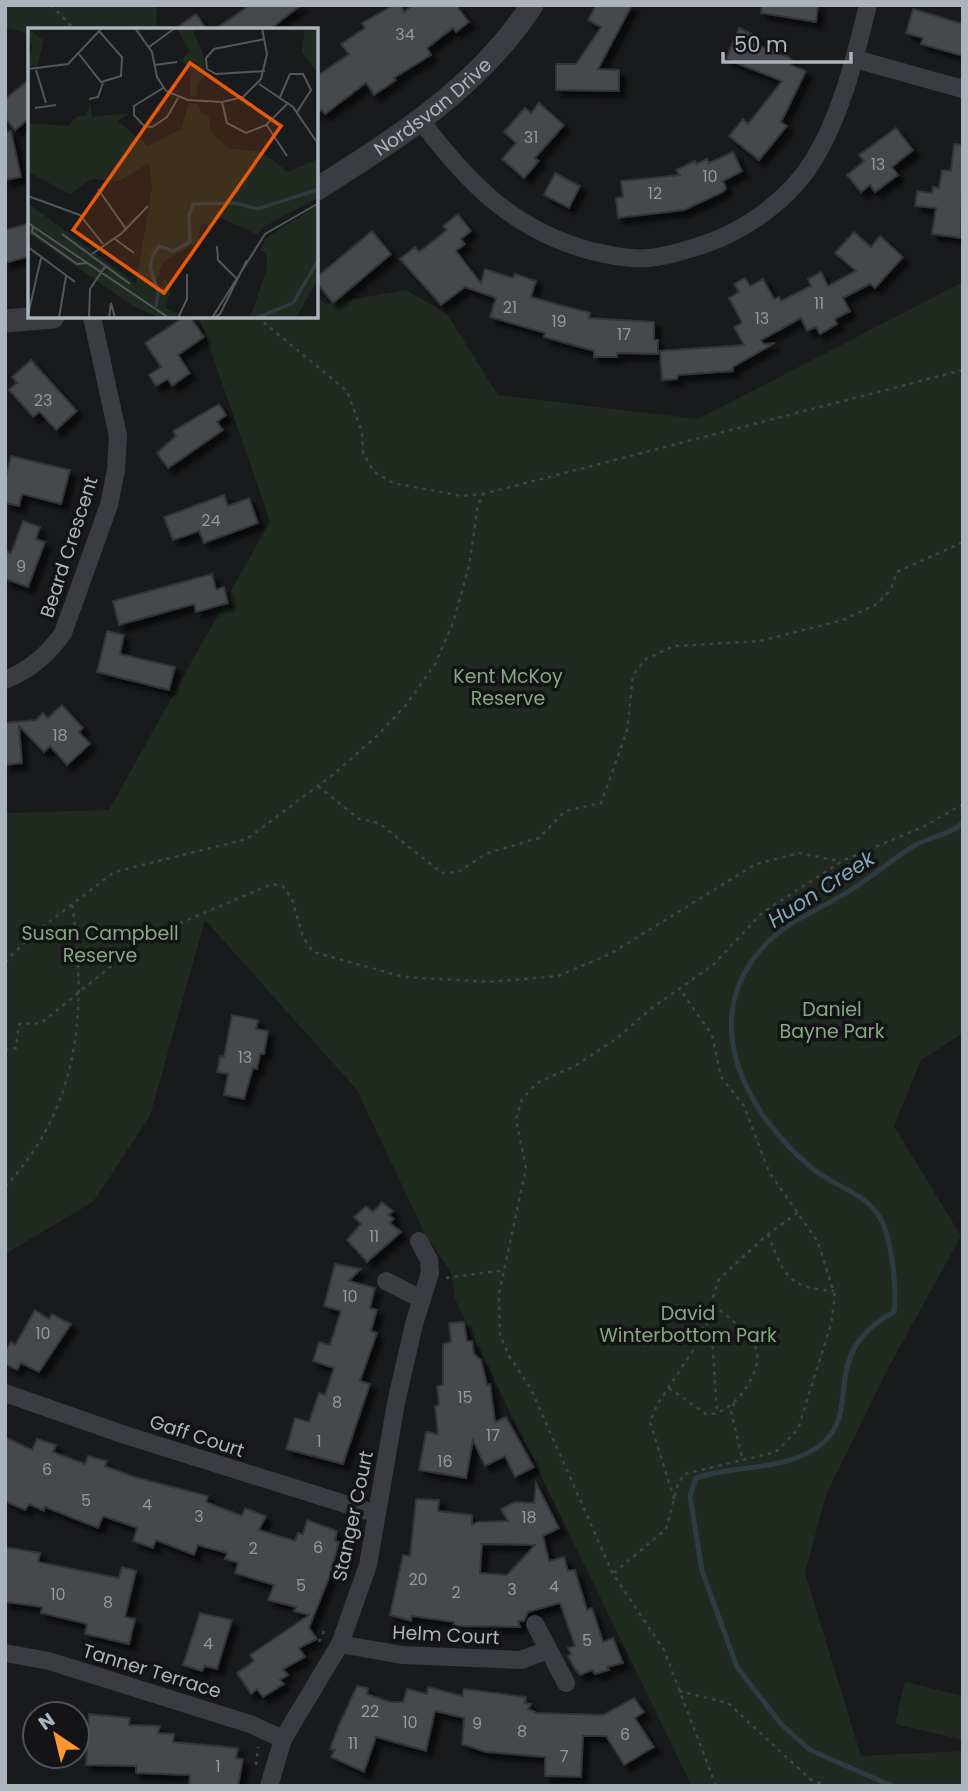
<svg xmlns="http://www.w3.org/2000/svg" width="968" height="1791" font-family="Poppins,sans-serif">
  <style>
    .green { fill: #212a21 }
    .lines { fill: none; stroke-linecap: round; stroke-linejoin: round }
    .stream { stroke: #2e3c41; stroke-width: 5 }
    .building { fill: #45484c; stroke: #333438; stroke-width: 2; fill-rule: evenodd; filter: url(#shadow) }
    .path { stroke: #404348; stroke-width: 2.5; stroke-dasharray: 3.5 5; stroke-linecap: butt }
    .minor { stroke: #3a3c41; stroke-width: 18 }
    .tertiary { stroke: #3a3c41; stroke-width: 23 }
    .labels { text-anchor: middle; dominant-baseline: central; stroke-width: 7; stroke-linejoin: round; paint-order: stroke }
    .number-label { font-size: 16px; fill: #9298a0 }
    .street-label { font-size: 19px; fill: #abb3bc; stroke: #141417 }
    .park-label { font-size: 19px; fill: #85a881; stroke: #141417 }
    .water-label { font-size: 21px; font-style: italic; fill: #80a7b8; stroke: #141417 }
    .inset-river { fill: none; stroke: #2e3c41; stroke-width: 3.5 }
    .inset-road { fill: none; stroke: #53575c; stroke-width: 2 }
    .view { fill: #e8590c; fill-opacity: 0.15; stroke: #e8590c; stroke-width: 3.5 }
    .inset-edge { fill: none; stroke: #abb3bc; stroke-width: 3.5 }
  </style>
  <defs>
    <filter id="shadow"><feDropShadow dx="6" dy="6" stdDeviation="2" flood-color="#0009"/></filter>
  </defs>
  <rect width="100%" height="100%" fill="#191a1c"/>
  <g class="green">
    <polygon points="5,5 157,5 156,30 30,30 30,38 24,32 5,28"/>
    <polygon points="963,282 963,822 918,843 955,830 963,823 963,1033 921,1060 894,1126 961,1236 886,1372 826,1495 805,1573 861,1756 963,1751 963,1786 692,1786 455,1299 451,1272 425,1234 357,1090 205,920 150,1116 93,1202 5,1254 5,813 109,810 270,521 199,317 317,317 317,298 325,304 406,290 447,314 498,395 698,419"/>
    <polygon points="905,1682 963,1696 963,1740 895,1724"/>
  </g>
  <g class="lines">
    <path class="stream" d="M892,1786L810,1750L781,1724L737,1667L702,1571L690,1496L696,1478C736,1464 791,1472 824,1442C862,1407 818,1353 894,1312C897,1290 892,1245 883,1224C872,1195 835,1187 813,1169C746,1114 695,1020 765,945C788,920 826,907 854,888C875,874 894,858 915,845C930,837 949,835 963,823"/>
  </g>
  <g class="building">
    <polygon points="250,5 301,5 269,30 214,30"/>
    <polygon points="394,5 400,5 404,12 413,5 456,5 469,22 456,32 453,28 427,48 431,55 394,78 396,80 374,95 366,83 325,114 322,110 317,113 317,76 349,54 341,44 365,28 362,23"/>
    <polygon points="596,5 632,5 598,69 619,70 619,91 556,90 556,64 576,64 601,27 588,20"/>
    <polygon points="762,5 818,5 816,22 761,13"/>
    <polygon points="913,9 963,24 963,56 921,44 923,38 906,33"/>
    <polygon points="196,14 207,30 174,30"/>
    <polygon points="739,28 757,36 753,43 789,57 793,61 791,65 806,71 781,122 787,126 759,160 729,136 743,119 748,124 782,81 726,59"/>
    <polygon points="30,79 30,118 15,130 5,118 5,99"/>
    <polygon points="539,103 564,125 535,158 539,161 524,178 502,159 516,143 504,132 525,108 531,113"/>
    <polygon points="896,128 913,150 892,167 898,175 875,192 870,185 861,192 847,175 864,161 859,155"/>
    <polygon points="11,131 21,177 5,180 5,132"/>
    <polygon points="954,144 963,145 961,238 932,234 936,208 915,206 917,191 932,193 933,187 939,188 942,170 951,171"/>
    <polygon points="733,152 742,171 723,181 726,188 723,192 684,210 618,218 616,198 623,197 621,181 680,175 676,170 695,161 696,164 707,159 709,163"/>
    <polygon points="555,173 580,186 569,208 544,195"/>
    <polygon points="458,214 471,231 461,239 465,244 456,251 481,283 485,269 513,278 515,274 536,281 531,297 590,313 589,318 654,322 654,340 658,340 658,354 617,353 617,357 594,357 594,351 544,337 545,333 490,317 496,298 465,287 441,305 400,259 415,247 419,252 447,230 443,226"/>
    <polygon points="30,223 30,256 5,263 5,230"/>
    <polygon points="372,231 391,254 333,303 317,283 317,277"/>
    <polygon points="854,232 871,247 880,236 903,257 875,288 870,284 843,298 850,311 835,319 837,324 820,334 816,327 807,331 801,318 761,340 764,344 775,343 733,367 733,371 678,375 677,379 662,380 660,351 744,345 734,327 742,323 729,298 739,292 734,284 745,278 750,286 763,279 774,299 779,297 781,301 811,286 808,279 821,272 828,286 856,271 835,253"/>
    <polygon points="184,317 190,317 204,337 178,355 190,373 172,386 168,379 156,386 149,375 161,367 145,343"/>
    <polygon points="31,360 77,411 56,430 40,412 33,417 9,390 17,383 12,377"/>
    <polygon points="219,404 226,415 217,422 223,430 168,468 157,453 176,436 173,431"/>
    <polygon points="11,456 70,470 61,504 22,494 19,506 5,503 5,480"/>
    <polygon points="224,495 228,506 249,498 258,523 204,543 199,531 173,540 164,517"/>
    <polygon points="23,521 40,527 36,539 45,542 28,587 5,579 5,551 11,553"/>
    <polygon points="212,574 216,590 224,587 228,603 196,612 194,604 119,625 113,601"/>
    <polygon points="107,631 124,635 120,654 175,667 169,690 97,672"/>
    <polygon points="62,705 83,728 79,732 90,744 67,765 50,746 44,752 19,726 22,763 5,765 5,723 36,720 43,713 48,718"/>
    <polygon points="232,1015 258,1020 256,1029 268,1031 264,1054 260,1054 257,1069 253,1068 244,1099 224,1095 228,1074 217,1072 220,1056 224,1057"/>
    <polygon points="382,1202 393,1211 389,1215 394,1219 390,1223 401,1232 367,1262 347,1240 361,1224 354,1217 366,1206 373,1212"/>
    <polygon points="335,1264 361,1269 349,1281 375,1288 370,1308 377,1310 371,1331 377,1333 360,1381 370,1384 343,1464 286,1449 295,1418 309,1422 319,1393 325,1395 334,1368 313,1361 319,1342 330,1345 341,1311 324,1306"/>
    <polygon points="35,1310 49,1319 52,1314 71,1324 39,1372 21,1363 17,1370 5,1364 5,1351 11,1342 15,1345"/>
    <polygon points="464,1322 467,1341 472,1341 474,1354 481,1360 487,1385 490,1384 495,1422 506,1417 534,1467 515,1477 505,1456 485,1466 473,1440 466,1478 419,1470 426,1432 438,1434 435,1406 439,1405 437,1386 443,1385 443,1344 451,1342 449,1323"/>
    <polygon points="5,1437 32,1450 37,1439 56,1445 53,1452 85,1464 88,1456 107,1461 105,1466 134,1477 208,1496 206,1502 242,1516 245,1508 266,1516 259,1530 295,1541 298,1533 303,1534 307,1520 337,1531 335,1541 339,1542 330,1575 309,1628 317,1639 299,1648 305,1657 283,1669 288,1675 280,1680 284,1684 263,1697 257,1689 251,1694 237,1673 254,1661 250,1655 309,1615 294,1611 296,1607 268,1600 274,1585 235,1573 238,1563 225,1559 227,1553 198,1545 194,1555 156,1540 153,1548 133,1541 137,1528 103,1516 98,1528 45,1507 44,1511 29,1504 25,1510 5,1501"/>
    <path d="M536,1483L559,1528L543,1536L549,1561L564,1557L568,1571L575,1570L587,1610L592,1608L603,1642L613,1638L623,1663L607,1667L609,1670L595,1674L592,1670L580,1675L575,1669L568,1656L571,1654L568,1648L575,1646L560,1603L528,1612L524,1621H518L520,1627L454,1626V1622L412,1616L411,1621L390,1615L403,1555L410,1556L416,1499L439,1500L438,1511L472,1515V1525L477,1522L508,1521L501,1509L515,1502L534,1503ZM482,1544L535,1545L507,1575L480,1573Z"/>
    <polygon points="5,1547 40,1553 38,1562 119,1578 122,1567 136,1571 125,1617 135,1619 129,1644 85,1634 87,1624 41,1613 42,1607 5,1602"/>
    <polygon points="200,1613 232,1620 217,1669 205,1666 202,1671 183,1665"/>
    <polygon points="357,1686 368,1688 367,1694 390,1702 403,1702 407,1689 427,1694 428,1687 462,1696 464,1689 526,1697 525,1703 531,1704 528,1709 537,1713 603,1715 634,1698 644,1712 635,1718 654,1747 624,1765 606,1736 583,1736 581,1777 545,1776 545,1757 486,1752 462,1744 464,1718 435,1711 426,1751 376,1737 364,1772 331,1757 335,1750 330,1749 339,1725"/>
    <polygon points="89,1714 130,1718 129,1725 160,1726 158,1733 174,1734 173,1742 238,1748 236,1758 243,1759 238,1786 189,1786 190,1775 136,1773 136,1766 86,1765"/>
  </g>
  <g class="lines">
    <g class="path">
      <polyline points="51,5 75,30"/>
      <polyline points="257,317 347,391 362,432 363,453 374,472 393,483 462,496 483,494"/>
      <polyline points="318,786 359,819 379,823 442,873 458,872 488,853 539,838 565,811 601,803 627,731 633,675 646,659 674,646 760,641 843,620 877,604 891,589 897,572 963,542"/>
      <polyline points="5,962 31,936 114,872 247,839 335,773 378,735 406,705 435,664 453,623 469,566 478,505 483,494 963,370"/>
      <polyline points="5,1050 16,1048 19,1024 41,1023 147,937 272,884 283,886 292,899 303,937 313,952 404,977 489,982 558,976 610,954 756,864 799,853 839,861"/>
      <path d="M5,1187C81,1105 87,1010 72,903"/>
      <path d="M768,1234C784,1276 788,1288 834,1291"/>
      <polyline points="446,1278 505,1270"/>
      <polyline points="706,1322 712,1335 717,1412"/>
      <path d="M669,1388L706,1414C731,1417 761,1375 757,1352C753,1334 727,1316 713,1305"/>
      <polyline points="734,1403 731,1411 743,1461"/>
      <polyline points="674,1499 650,1422 657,1405 699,1341 719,1279 768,1234 799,1212"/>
      <polyline points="614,1573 666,1529 678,1484 684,1474 776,1452 798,1429 831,1324 835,1296 818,1242 769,1172 744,1106 721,1077 712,1035 679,988"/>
      <polyline points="319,1642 325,1629"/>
      <polyline points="679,1691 728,1703 810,1779 826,1786"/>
      <polyline points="256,1765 258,1747"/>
      <polyline points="716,1786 664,1650 613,1574 530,1387 509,1356 500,1335 499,1294 526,1168 516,1119 522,1099 537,1083 575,1066 616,1039 652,1008 713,965 762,913 842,861 925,826 963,804"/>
    </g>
    <g class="minor">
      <polyline points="855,59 963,89"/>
      <path d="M421,121C468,183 513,230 591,251C609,255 630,260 649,258C668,256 687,250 705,244C747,230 790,198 813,161C842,114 855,57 868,5"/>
      <path d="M5,680C30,670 48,655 63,633L109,505L116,470L118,436L92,317"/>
      <polyline points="386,1281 421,1299"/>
      <polyline points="5,1393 125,1435 377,1514"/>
      <polyline points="535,1624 566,1683"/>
      <polyline points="340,1644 402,1655 521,1660 548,1650"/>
      <polyline points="5,1653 49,1661 250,1724 283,1739"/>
      <polyline points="269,1786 283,1739 340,1644 368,1565 396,1403 414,1324 430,1273 429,1260 419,1241"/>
    </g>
    <g class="tertiary">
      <path id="s1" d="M317,189C397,138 479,87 532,5"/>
      <polyline points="5,321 53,317"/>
    </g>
  </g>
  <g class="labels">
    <g class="number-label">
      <text x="405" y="34">34</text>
      <text x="531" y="137">31</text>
      <text x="878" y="164">13</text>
      <text x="710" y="176">10</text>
      <text x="655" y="193">12</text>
      <text x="819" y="303">11</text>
      <text x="510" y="307">21</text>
      <text x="762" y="318">13</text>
      <text x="559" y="321">19</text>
      <text x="624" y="334">17</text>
      <text x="43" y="400">23</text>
      <text x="211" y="520">24</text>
      <text x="21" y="566">9</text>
      <text x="60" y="735">18</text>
      <text x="245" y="1057">13</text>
      <text x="374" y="1236">11</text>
      <text x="350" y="1296">10</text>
      <text x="43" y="1333">10</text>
      <text x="465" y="1397">15</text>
      <text x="337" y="1402">8</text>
      <text x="493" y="1435">17</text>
      <text x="319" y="1441">1</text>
      <text x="445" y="1461">16</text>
      <text x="47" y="1469">6</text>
      <text x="86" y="1500">5</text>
      <text x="147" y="1504">4</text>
      <text x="199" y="1516">3</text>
      <text x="529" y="1517">18</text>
      <text x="318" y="1547">6</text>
      <text x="253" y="1548">2</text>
      <text x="418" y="1579">20</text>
      <text x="301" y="1585">5</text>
      <text x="554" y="1586">4</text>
      <text x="512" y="1589">3</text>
      <text x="456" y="1592">2</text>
      <text x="58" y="1594">10</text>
      <text x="108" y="1602">8</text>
      <text x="587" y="1640">5</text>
      <text x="208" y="1643">4</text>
      <text x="370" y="1711">22</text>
      <text x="410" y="1722">10</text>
      <text x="477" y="1723">9</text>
      <text x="522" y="1731">8</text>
      <text x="625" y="1734">6</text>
      <text x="353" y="1743">11</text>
      <text x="564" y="1756">7</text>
      <text x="218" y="1766">1</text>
    </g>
    <g class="street-label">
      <text stroke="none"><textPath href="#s1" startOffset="142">Nordsvan Drive</textPath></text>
      <text transform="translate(69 547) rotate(-72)">Beard Crescent</text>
      <text transform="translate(197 1436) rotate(18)">Gaff Court</text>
      <text transform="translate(353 1516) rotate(-78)">Stanger Court</text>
      <text transform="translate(446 1635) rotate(3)">Helm Court</text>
      <text transform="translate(152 1671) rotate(17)">Tanner Terrace</text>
    </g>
    <g class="park-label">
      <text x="508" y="676">Kent McKoy<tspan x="508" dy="22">Reserve</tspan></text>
      <text x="100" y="933">Susan Campbell<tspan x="100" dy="22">Reserve</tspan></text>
      <text x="832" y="1009">Daniel<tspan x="832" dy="22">Bayne Park</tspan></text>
      <text x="688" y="1313">David<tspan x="688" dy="22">Winterbottom Park</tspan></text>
    </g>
    <g class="water-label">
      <text transform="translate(821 889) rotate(-33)">Huon Creek</text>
    </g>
  </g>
  <g transform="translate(28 28)">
    <rect width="290" height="290" fill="#191a1c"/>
    <path d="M0,0L16,13L9,38H0L4,19ZM149,0H164L175,26L178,44L169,59V69L162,68V40L153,33L161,23ZM277,0H290V45L274,24ZM62,75L64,89L102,85L90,93L120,118L153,101L161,75L170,76L173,85L181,89L183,104L200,120L234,124L260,144L290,131V170L234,200L230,207L193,190L172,198L171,213L135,234L128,255L139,262L133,254L137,251L143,259L138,280L157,290H133L105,278L0,205V175L108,256L124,160L121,135L92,153L63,151L42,166L0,144V95L40,98L49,88H58ZM290,177V251L268,290H222L239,240V226L233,222L238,210Z" fill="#212a21"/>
    <path class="inset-river" d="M128,279L130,264L122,239L125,227L131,218L145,223L162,214L161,188L165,176L207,175L230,181L291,161M228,290L265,275L291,231"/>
    <path class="inset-road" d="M107,0L124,24L129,49L138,63L160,72L194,74L215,69L233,51L239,26L234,0M237,11L186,21L178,30L179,41L188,46L237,43M121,19L147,0M51,26L73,54L93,48L94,29L71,3M127,37L149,34M0,41L40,36L74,0M8,42L18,75M231,56L265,79L288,113M135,60L106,78V87L116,98L124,99L139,89L150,70M252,69L262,46H275L283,62L269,84M61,71L70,69L75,55M194,74L199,95L218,105L238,97L260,75M7,80L28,77M238,96L259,128M70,161L98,201M0,168L52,187L75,216M0,195L141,290M5,198L4,204L49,236L59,235M34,206L102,256M87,211L106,225M189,218L190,232L208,250M0,219L47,254M64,226L94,205L120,178M0,287L13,230M31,290L38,248M61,290L62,261L78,237M81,290L83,275L87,290M150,290L159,271V246M184,290L237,206L291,175M185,290L192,286L219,232"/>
    <path class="view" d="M162,35L253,98L136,265L45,202Z"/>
    <rect width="290" height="290" class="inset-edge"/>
  </g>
  <rect width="968" height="1791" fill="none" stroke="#abb3bc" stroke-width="14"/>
  <g transform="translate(56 1735) rotate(325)"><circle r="33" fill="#141417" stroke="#505459" stroke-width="2"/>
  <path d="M0-5L12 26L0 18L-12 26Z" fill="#fd972f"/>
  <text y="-10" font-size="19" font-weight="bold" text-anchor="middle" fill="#abb3bc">N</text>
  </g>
  <path d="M723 52v10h128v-10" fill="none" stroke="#abb3bc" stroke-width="3.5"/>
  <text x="734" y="52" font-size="21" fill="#abb3bc" stroke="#141417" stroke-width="5" paint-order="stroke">50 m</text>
</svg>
